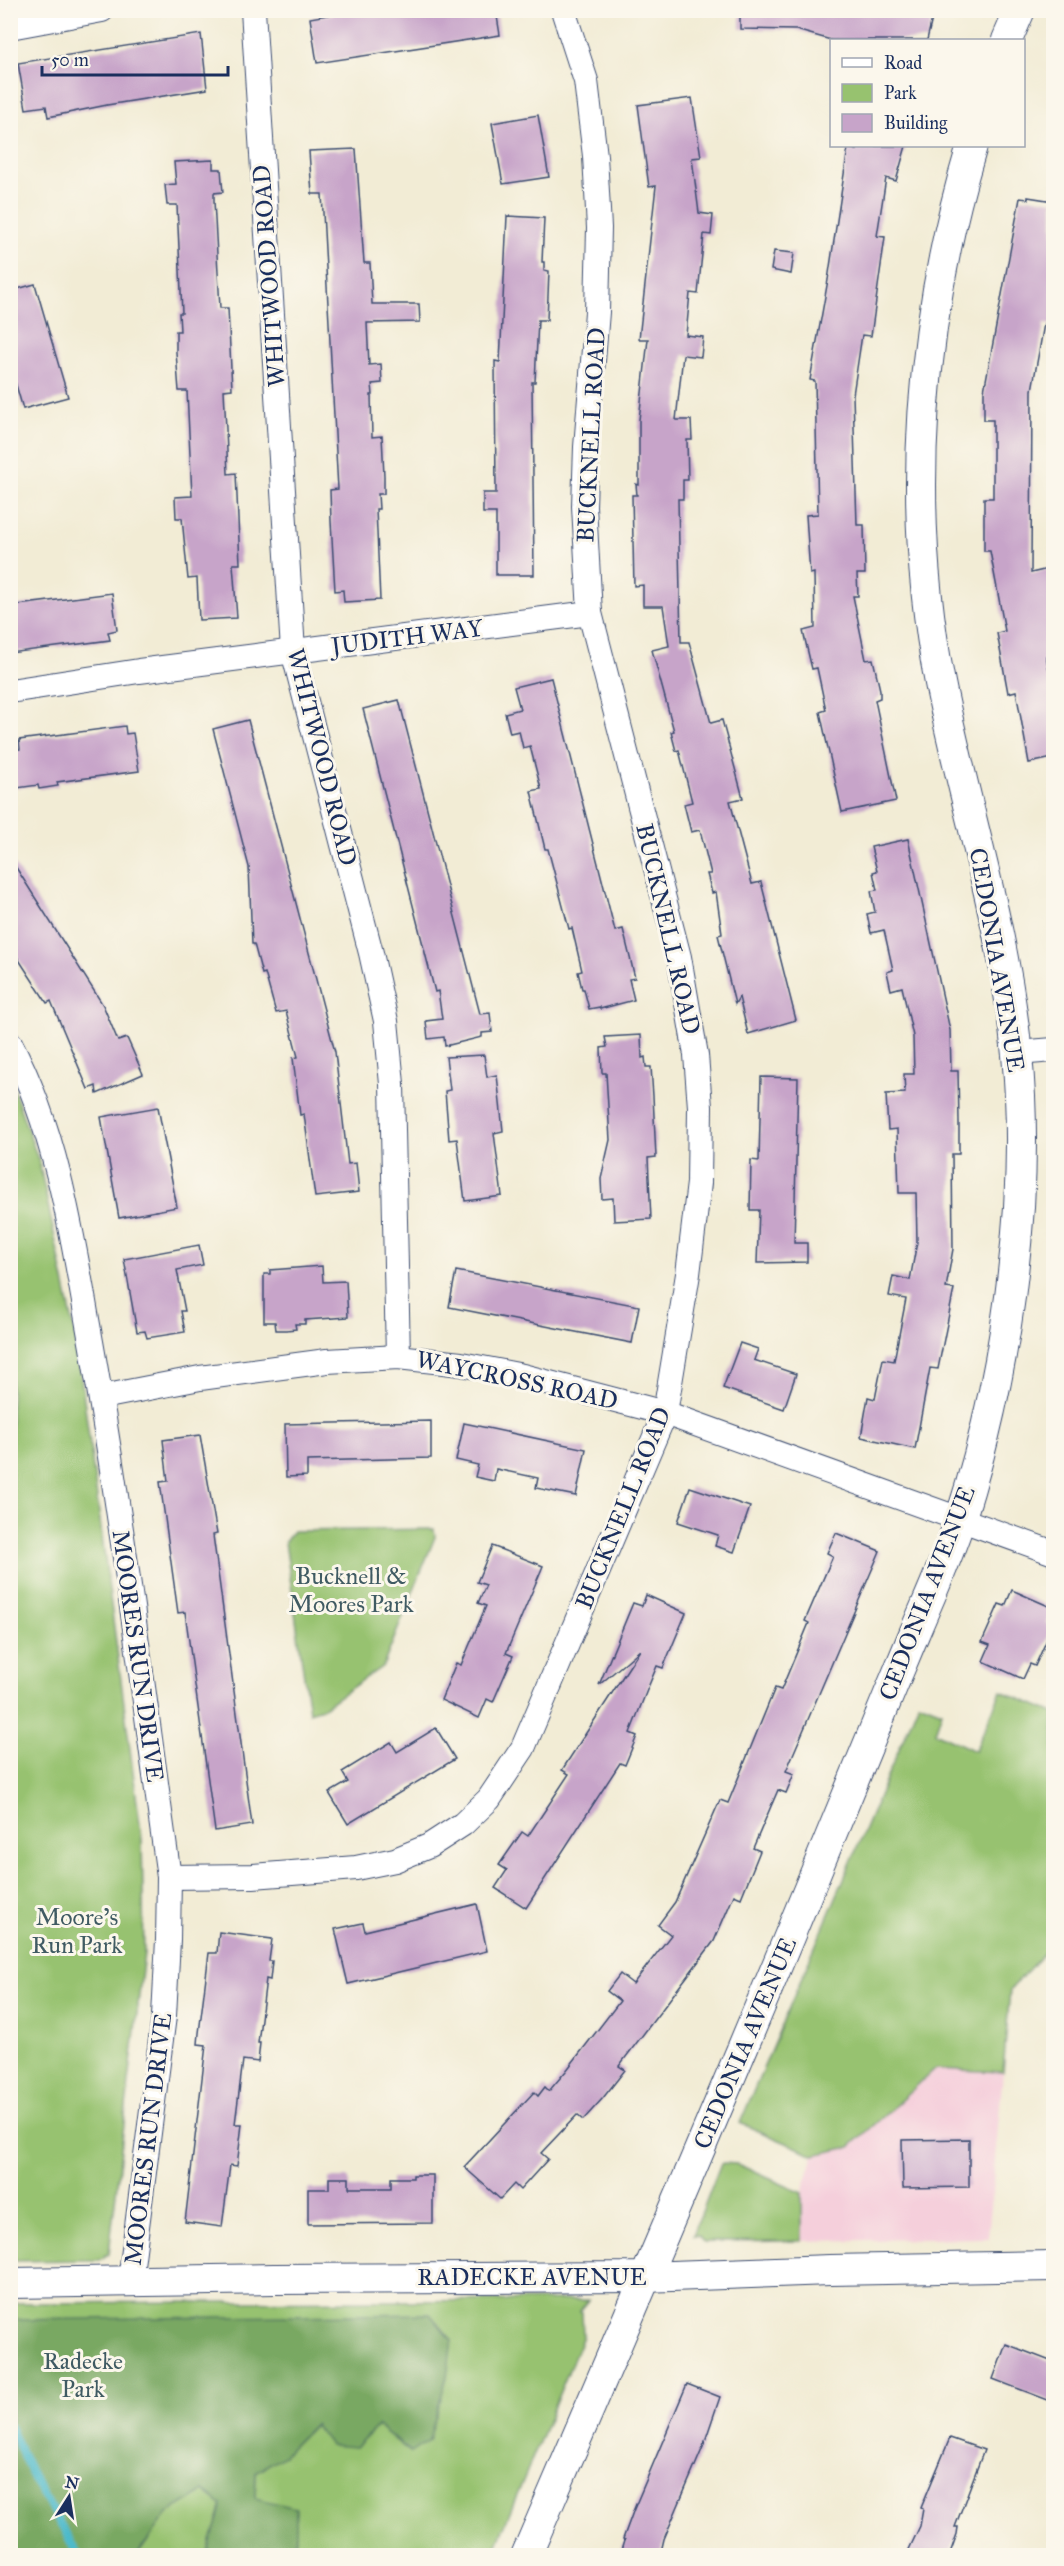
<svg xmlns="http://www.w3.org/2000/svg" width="1064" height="2566" font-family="'IM FELL Great Primer',serif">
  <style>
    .built { fill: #f5cfdb }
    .green { fill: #97c26f; stroke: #597866; stroke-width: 1.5 }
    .forest { fill: #79a862; stroke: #4a6c60; stroke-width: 1.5 }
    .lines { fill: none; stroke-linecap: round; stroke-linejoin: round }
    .stream { stroke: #4ebaca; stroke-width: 8 }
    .building { fill: #c7a4c9 }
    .minor-casing { stroke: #3b4b70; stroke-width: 26 }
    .tertiary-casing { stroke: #3b4b70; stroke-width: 32 }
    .minor { stroke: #fff; stroke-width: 24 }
    .tertiary { stroke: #fff; stroke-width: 30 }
    .labels { text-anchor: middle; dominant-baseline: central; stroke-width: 6; stroke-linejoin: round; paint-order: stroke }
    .street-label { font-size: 24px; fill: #1b2f5e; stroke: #fbf7ec }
    .park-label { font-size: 24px; fill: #405b63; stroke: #fbf7ec }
  </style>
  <rect width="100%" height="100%" fill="#fbf7ec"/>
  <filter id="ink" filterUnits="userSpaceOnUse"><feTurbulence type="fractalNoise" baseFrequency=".0167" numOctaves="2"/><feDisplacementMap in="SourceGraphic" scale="12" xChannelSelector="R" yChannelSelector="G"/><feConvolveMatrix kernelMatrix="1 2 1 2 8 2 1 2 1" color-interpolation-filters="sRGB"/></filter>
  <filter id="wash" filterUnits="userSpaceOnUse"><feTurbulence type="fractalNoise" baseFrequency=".008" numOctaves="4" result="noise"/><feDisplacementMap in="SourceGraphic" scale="24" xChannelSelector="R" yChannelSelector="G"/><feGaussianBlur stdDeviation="1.35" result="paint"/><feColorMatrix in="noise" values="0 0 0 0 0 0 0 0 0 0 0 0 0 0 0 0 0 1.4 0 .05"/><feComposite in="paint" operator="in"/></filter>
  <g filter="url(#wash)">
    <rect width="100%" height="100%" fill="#f2ecd5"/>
    <polygon class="built" points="936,2069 1003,2072 988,2238 802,2241 802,2193 814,2155 850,2147"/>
    <g class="green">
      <polygon points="11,1082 39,1162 76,1338 142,1840 144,1953 109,2253 100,2260 11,2261"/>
      <polygon points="434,1529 435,1537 383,1666 322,1708 309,1712 285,1542 293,1531"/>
      <polygon points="1001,1691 1054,1713 1053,1943 1010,1990 1003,2072 935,2069 850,2147 814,2155 740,2123 919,1702 942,1711 935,1732 975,1751"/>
      <polygon points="721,2163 737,2164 802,2193 802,2241 704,2242 698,2235 693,2235"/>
      <polygon points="589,2300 580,2311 582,2312 583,2336 492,2556 272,2555 296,2541 255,2498 256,2472 284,2455 315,2424 356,2447 378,2426 410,2452 429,2439 447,2376 89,2448 11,2555 10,2303"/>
      <polygon points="204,2491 222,2505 207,2555 137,2556 168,2512"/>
    </g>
    <path class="forest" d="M430,2314L452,2340L447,2376L429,2440L411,2452L378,2426L356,2447L330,2445L314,2424L284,2455L256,2472L255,2498L296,2508V2541C274,2554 253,2564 230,2549L228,2555H207L222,2505L204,2491L168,2513L137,2555H11V2320Z"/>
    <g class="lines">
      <polyline class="stream" points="10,2427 35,2481 79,2556"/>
    </g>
    <g id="blocks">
      <g class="building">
        <polygon points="355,10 496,10 500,35 317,63 310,18"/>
        <polygon points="740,10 934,10 927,40 831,40 796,30 740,29"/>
        <polygon points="201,34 207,89 107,105 48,117 46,106 26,109 18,63"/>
        <polygon points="692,98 701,157 692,158 699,213 713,215 711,235 704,234 698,294 690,293 686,335 703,337 701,357 683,355 676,420 691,420 692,440 687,440 688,480 683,480 683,499 678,499 681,642 689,642 711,723 722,720 743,798 730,801 752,884 761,882 796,1020 748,1034 739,997 735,1004 718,935 722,934 716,892 712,893 707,874 711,874 700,830 691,832 684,804 692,802 679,750 676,751 671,732 674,731 652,650 669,646 663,606 643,606 643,585 634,586 632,495 637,495 636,484 639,485 639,420 648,339 639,339 656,186 649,187 638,105"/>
        <polygon points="538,115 549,177 503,184 492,123"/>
        <polygon points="858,146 906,146 896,181 886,178 877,236 885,237 871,336 862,335 853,395 857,525 864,525 865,574 857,574 858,596 853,596 866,660 873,659 880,690 880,698 875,700 896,801 842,812 820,712 826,710 817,668 812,669 803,631 815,628 814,573 810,574 806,515 818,514 815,381 810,380 828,280 848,148 857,150"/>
        <polygon points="356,149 364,263 370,263 372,304 419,304 420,322 367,323 369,365 381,364 382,383 372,384 373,395 371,395 372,437 382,436 384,476 384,494 378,494 379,509 376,509 380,600 344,602 343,590 335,591 331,521 330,490 338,489 322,194 312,194 309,151"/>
        <polygon points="213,160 213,169 221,169 222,182 223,192 214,193 214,201 220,308 228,308 232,389 224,390 226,429 228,474 236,473 240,564 233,564 237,618 199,620 197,578 188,579 182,518 176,518 175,497 192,496 187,391 179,391 176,352 176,331 180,331 179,313 182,313 177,205 167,205 165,185 176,184 174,162"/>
        <polygon points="1028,197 1053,201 1053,325 1044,324 1032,390 1031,573 1048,569 1053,597 1053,655 1046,656 1053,691 1053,758 1029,763 1016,691 1008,693 997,633 1005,631 990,551 984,551 984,498 993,498 993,420 984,420 984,391 1020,198 1028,199"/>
        <polygon points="507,216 544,218 542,262 544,262 544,270 549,271 547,320 538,320 535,382 532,382 534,575 496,575 496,513 483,513 483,493 496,493 495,361 500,362"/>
        <polygon points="774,251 794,253 791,274 771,270"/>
        <polygon points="35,284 68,397 23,409 10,364 10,291"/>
        <polygon points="112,593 117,630 108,632 110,640 10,653 10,606"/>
        <polygon points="551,678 615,931 623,929 635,978 629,979 634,1000 600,1009 600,1007 589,1009 584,989 582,989 578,972 582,971 572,928 569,929 548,849 545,849 531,791 541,789 530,746 523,748 519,731 510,733 505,713 520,709 514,687"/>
        <polygon points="399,700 480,1014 490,1013 492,1032 482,1033 482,1037 445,1046 444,1037 428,1039 426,1021 442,1019 438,991 435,992 363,709"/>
        <polygon points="248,720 335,1052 348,1164 356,1163 359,1192 315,1197 304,1114 300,1115 293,1058 298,1057 286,1011 276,1013 265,973 262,974 254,944 252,944 249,867 213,729"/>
        <polygon points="125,726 126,734 133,733 139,771 57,782 58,786 39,789 38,785 17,788 11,750 20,749 19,740"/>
        <polygon points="908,839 950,1030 951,1071 958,1071 959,1122 959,1154 952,1154 953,1249 946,1288 954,1289 938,1369 930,1368 915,1449 861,1437 868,1397 875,1399 883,1359 894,1361 906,1299 889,1296 893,1276 910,1280 917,1242 916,1193 899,1193 897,1129 888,1130 886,1094 905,1093 904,1074 914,1074 913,1036 902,987 891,990 887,972 893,970 884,930 871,933 867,914 875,912 871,891 877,890 873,872 877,871 871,847"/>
        <polygon points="10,858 103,1005 118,1041 127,1038 143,1074 97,1094 96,1086 88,1089 51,1001 47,1003 10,946"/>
        <polygon points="641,1035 642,1058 645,1057 646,1067 651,1067 653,1096 656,1157 648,1158 651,1219 614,1221 613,1198 602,1199 601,1179 610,1140 606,1073 602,1073 601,1048 607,1047 605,1037"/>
        <polygon points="484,1055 487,1077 497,1075 503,1131 494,1133 502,1196 465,1201 457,1139 449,1140 445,1091 450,1090 446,1057"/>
        <polygon points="761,1077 798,1078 794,1243 807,1243 807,1262 757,1263 759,1210 750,1210 751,1160 759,1161"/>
        <polygon points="158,1107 177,1207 119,1218 101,1117"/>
        <polygon points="199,1245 203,1265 177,1270 185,1311 181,1311 185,1332 147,1338 145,1331 137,1332 124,1259"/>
        <polygon points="322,1266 323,1282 346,1281 348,1317 305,1320 305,1324 295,1324 296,1329 286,1330 276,1330 275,1322 264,1322 264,1274 270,1274 270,1270"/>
        <polygon points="456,1271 639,1306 632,1343 449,1307"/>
        <polygon points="740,1343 758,1349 754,1360 796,1374 784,1409 723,1388"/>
        <polygon points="431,1421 431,1458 307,1461 307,1476 286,1477 285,1424"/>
        <polygon points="464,1423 586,1449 576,1496 536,1488 538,1478 496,1469 494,1481 475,1477 478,1465 456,1460"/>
        <polygon points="200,1435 217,1534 213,1535 252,1825 215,1831 185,1612 178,1613 160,1482 168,1481 163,1440"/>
        <polygon points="690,1487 750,1507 734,1552 715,1546 718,1535 678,1522"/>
        <polygon points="836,1533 880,1551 786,1771 794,1774 786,1793 778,1790 753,1848 760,1851 741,1898 734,1895 714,1941 619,2066 625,2070 603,2098 583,2120 577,2115 541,2153 548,2159 520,2190 514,2184 500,2199 464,2167 534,2092 538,2096 545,2087 549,2091 566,2071 620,2001 607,1991 620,1974 633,1984 671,1935 658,1925 675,1902 720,1800 728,1803 775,1688 781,1690 809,1623 805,1621 833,1556 827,1553"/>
        <polygon points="492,1546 543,1566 506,1653 513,1656 493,1702 487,1699 479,1718 441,1700 456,1663 461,1665 486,1606 478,1603 486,1585 477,1582"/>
        <polygon points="1012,1590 1053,1608 1047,1623 1053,1626 1035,1666 1030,1664 1023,1679 983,1661 990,1645 982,1642 999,1604 1005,1606"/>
        <polygon points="646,1595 686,1613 663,1668 657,1666 649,1685 630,1733 637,1736 625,1765 620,1763 526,1908 495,1888 507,1870 499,1865 522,1832 528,1836 569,1774 562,1770 640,1650 599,1685 633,1603 642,1606"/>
        <polygon points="436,1728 455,1759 348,1824 329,1793 348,1782 342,1772 391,1742 397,1752"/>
        <polygon points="477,1904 487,1951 348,1984 335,1929 363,1923 365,1931"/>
        <polygon points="219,1932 272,1939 269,1961 272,1961 270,1980 266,1979 258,2043 260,2043 258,2062 243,2060 235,2124 242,2124 237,2166 230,2165 222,2227 185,2222 206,2045 198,2044 199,2033 209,1953 217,1953"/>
        <polygon points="969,2139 969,2187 903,2188 902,2140"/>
        <polygon points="413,2175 433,2175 433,2223 308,2224 308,2189 329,2189 329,2178 349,2178 349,2188 391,2188 391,2178 413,2178"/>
        <polygon points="1006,2344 1053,2362 1053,2402 993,2379"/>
        <polygon points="687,2384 720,2397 703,2447 664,2539 660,2556 620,2556 625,2540 623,2539 634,2509"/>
        <polygon points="950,2438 984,2450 955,2527 958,2527 957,2534 949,2556 906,2556 920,2526 923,2509 921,2508"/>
      </g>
    </g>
  </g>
  <g filter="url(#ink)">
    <use href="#blocks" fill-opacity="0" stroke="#3b4b70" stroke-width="1.5"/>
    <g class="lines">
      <g class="minor-casing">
        <g id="minor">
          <polyline points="253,10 293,651 371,953 386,1021 392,1084 398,1357"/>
          <polyline points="10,27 102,10"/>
          <polyline points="10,691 139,671 590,613"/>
          <path d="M10,1043C55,1127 72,1232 88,1325C121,1508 143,1693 169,1877L168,1940L164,2016L130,2281"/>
          <polyline points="1017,1053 1054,1050"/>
          <polyline points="102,1397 200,1378 327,1361 398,1357 461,1364 523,1376 665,1413 1054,1553"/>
          <polyline points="169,1877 253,1876 356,1868 395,1860 429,1846 463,1824 489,1799 523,1748 665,1413 688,1274 699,1183 700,1107 696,1055 679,957 590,613 584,506 586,447 597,312 599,228 595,156 586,81 563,10"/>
        </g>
      </g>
      <g class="tertiary-casing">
        <g id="tertiary">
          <polyline points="1007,40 1020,10"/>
          <polyline points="10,2283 274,2279 645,2277 830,2270 1054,2266"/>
          <path d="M526,2556C626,2323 726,2091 822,1857C853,1782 883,1708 914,1634C930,1596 948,1557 961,1517C993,1417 1012,1311 1019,1207C1022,1156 1022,1105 1017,1055C1005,929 965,807 940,683C905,505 920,319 972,146"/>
        </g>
      </g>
      <use href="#minor" class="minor"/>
      <use href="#tertiary" class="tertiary"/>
    </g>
  </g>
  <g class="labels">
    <g class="street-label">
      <text transform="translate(269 276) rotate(-94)">WHITWOOD ROAD</text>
      <text transform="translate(591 435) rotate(-87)">BUCKNELL ROAD</text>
      <text transform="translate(407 637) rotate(-7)">JUDITH WAY</text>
      <text transform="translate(322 757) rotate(76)">WHITWOOD ROAD</text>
      <text transform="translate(668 929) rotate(77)">BUCKNELL ROAD</text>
      <text transform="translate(997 960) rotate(80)">CEDONIA AVENUE</text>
      <text transform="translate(517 1380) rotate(12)">WAYCROSS ROAD</text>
      <text transform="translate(623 1508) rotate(-68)">BUCKNELL ROAD</text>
      <text transform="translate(927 1593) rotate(-69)">CEDONIA AVENUE</text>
      <text transform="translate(138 1656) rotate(82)">MOORES RUN DRIVE</text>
      <text transform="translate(745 2043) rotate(-67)">CEDONIA AVENUE</text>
      <text transform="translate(148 2139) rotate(-83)">MOORES RUN DRIVE</text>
      <text x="532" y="2277">RADECKE AVENUE</text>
    </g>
    <g class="park-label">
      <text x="351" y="1576">Bucknell &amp;<tspan x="351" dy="28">Moores Park</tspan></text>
      <text x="77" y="1917">Moore's<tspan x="77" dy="28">Run Park</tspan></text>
      <text x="83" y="2361">Radecke<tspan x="83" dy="28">Park</tspan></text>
    </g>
  </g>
  <rect width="1064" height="2566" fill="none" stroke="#fbf7ec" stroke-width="36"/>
  <rect x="830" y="39" width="195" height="108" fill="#fbf7ec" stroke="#a1a7b3" stroke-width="1.5"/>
  <rect x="842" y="58" width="30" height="9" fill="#ffffff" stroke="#a1a7b3" stroke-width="1.5"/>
  <text x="884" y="69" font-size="18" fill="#1b2f5e">Road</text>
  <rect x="842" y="84" width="30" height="18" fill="#97c26f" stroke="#a1a7b3" stroke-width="1.5"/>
  <text x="884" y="99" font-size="18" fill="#1b2f5e">Park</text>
  <rect x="842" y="114" width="30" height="18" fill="#c7a4c9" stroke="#a1a7b3" stroke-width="1.5"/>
  <text x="884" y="129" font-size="18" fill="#1b2f5e">Building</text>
  <g transform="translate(69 2497) rotate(12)" stroke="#fbf7ec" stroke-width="4.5" paint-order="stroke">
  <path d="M0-4.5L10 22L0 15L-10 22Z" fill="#1b2f5e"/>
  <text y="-9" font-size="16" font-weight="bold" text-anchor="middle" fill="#1b2f5e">N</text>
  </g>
  <path d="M42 66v9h186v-9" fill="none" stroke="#1b2f5e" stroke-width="3"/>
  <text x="51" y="66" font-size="18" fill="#1b2f5e" stroke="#fbf7ec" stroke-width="4.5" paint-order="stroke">50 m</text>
</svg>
